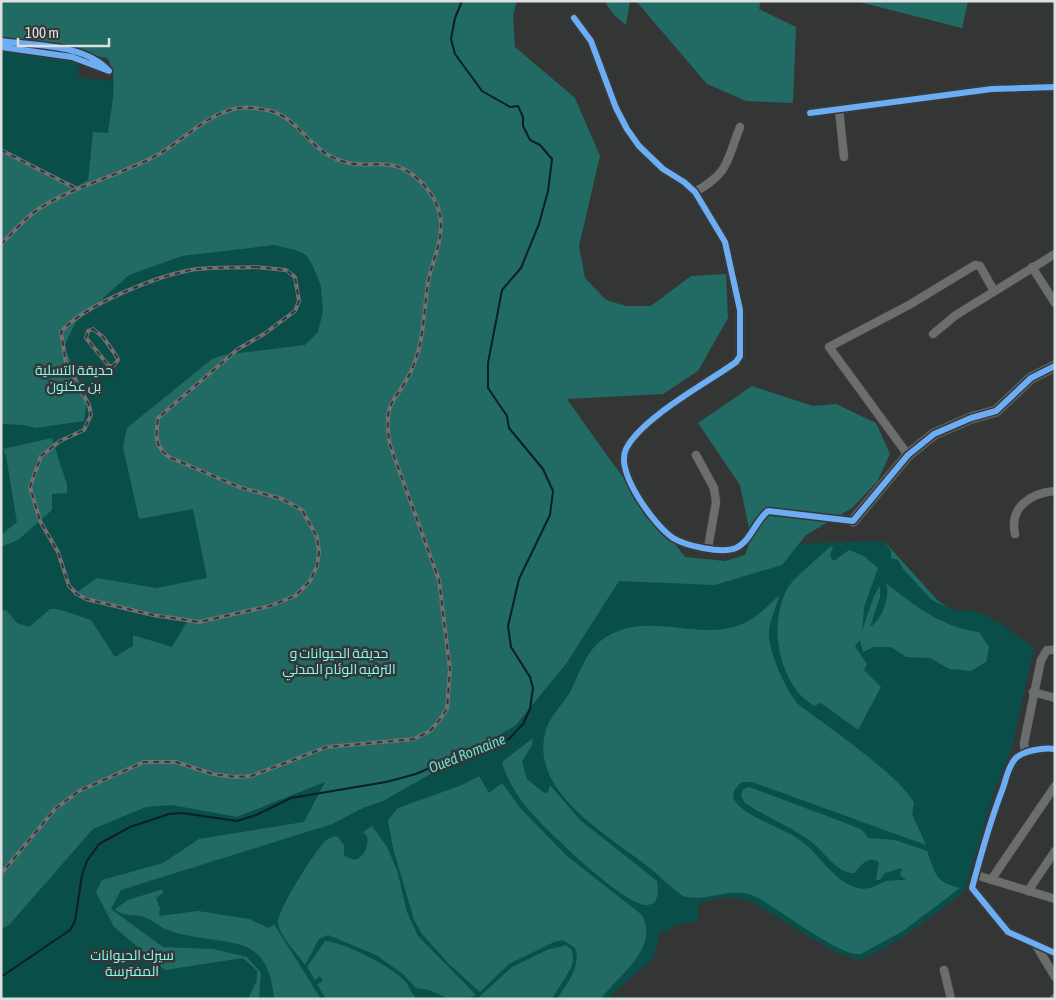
<svg xmlns="http://www.w3.org/2000/svg" width="1056" height="1000" font-family="'Asap Condensed',Cairo,sans-serif">
  <style>
    .green { fill: #0a4e49 }
    .forest { fill: #216b64 }
    .lines { fill: none; stroke-linecap: round; stroke-linejoin: round }
    .stream { stroke: #0a211f; stroke-width: 2 }
    .street-casing { stroke: #535454; stroke-width: 9 }
    .secondary-casing { stroke: #535454; stroke-width: 12 }
    .street { stroke: #6c6e6e; stroke-width: 8 }
    .secondary { stroke: #6b7070; stroke-width: 10 }
    .rail-casing { stroke: #707272; stroke-width: 4 }
    .rail { stroke: #333737; stroke-width: 2; stroke-dasharray: 5.5; stroke-linecap: butt }
    .cycleway-casing { stroke: #333737; stroke-width: 9 }
    .cycleway { stroke: #6dadf4; stroke-width: 6 }
    .labels { text-anchor: middle; dominant-baseline: central; stroke-width: 5; stroke-linejoin: round; paint-order: stroke }
    .park-label { font-size: 14px; fill: #85fbee; stroke: #333737 }
    .water-label { font-size: 15px; font-style: italic; fill: #69e0d4; stroke: #333737 }
  </style>
  <rect width="100%" height="100%" fill="#343636"/>
  <path class="green" d="M1,1L78,63L79,78L136,83L552,369L573,413L685,557L725,561L745,555L751,538L774,544L884,541L943,605C956,613 968,608 981,613C1000,621 1017,636 1034,647L1012,748L994,792L964,892L908,934L876,953L859,960L835,952L750,901L726,897L699,903L698,921L675,925L668,931L660,932L656,950L651,960L607,999H1Z"/>
  <g class="forest">
    <path d="M1,1H517L513,15L515,47L575,98L600,156L579,246L585,278L606,300L626,306H651L691,276L726,274L728,318L698,371L663,394L567,399L611,461L685,557L725,561L745,555L751,538L740,485L698,423L752,386L813,406L836,404L876,423L890,454L877,482L852,508L806,535L782,565L715,585L619,581L566,664L515,726L383,801L363,808L332,824L121,890L111,909L163,947L213,949L247,957L261,973L259,999H248L257,980V971L243,958L165,970L114,927L96,892L102,880L163,863L199,839L304,822L325,782L237,817L172,805L146,807L93,829L9,925L1,929V611L6,610L17,623L29,627L50,609H58L91,620L115,657L133,646V635L172,647L188,620L73,595L97,578L156,588L207,578L193,509L139,519L123,447L127,428L212,359L223,355L305,345L318,332L323,311L321,286L312,264L306,255L295,250L274,245L182,256L129,275L76,322L64,346L87,401L84,421L36,428L24,425L1,424V150L77,186L88,180L93,132L108,133C110,112 120,77 107,58L1,39Z"/>
    <polygon points="604,1 630,1 626,25 614,15"/>
    <polygon points="636,1 761,1 759,9 796,27 793,103 746,101 707,84"/>
    <polygon points="855,1 968,1 962,28"/>
    <polygon points="52,438 67,485 67,493 52,494 52,510 18,540 1,547 1,535 17,522 6,456 3,449"/>
    <polygon points="884,541 937,600 948,608 932,600 903,569 898,560 891,558 891,551"/>
    <path d="M831,546L833,547L830,555L832,560H835L849,550L864,556L878,568L864,607L862,631L874,596L880,586V597L870,627C882,620 891,596 886,583C915,606 941,627 979,632L989,647L986,662L971,671L950,669L930,658L906,657L891,647H874L863,652L860,640L855,646L867,664L864,670L881,687L858,730L824,705L819,703L814,706C809,702 801,697 797,691C776,663 771,620 787,589C793,578 821,556 831,546Z"/>
    <path d="M780,595C776,607 768,623 769,636C770,655 786,690 798,704C824,724 902,777 914,803L912,814L926,845L752,782H742C737,786 730,793 735,801C745,817 784,828 800,840C820,854 831,879 855,887C869,892 875,885 887,881C893,880 900,880 906,880L900,875L902,868L885,873L880,880H876L879,862C868,855 861,865 854,873C838,874 825,853 814,844C792,826 766,818 744,802L741,795L743,789L749,787L848,824L862,830L868,838L895,840L927,851C935,872 935,883 960,888L903,931L861,954C842,958 779,909 758,898C730,884 708,904 683,896C670,887 659,875 646,865C606,834 525,789 547,727C551,715 564,703 570,692C584,665 588,641 621,630C662,616 709,643 748,621C760,615 770,603 780,595Z"/>
    <path d="M533,738L532,745L522,762L527,779L544,793L548,792L550,785L580,820L657,881C658,889 660,905 647,905C625,907 540,825 525,805C515,793 506,777 502,762Z"/>
    <path d="M479,776L489,793L502,783L521,809L567,856L642,915C660,949 617,976 601,999H557C566,985 582,965 575,948L563,940L554,942L509,964L480,992L449,964L422,934L414,920L393,848L388,820L398,808L462,785Z"/>
    <path d="M372,826L387,847L397,870L407,912L418,936L476,995L468,999H449L429,990L416,988L403,974L376,955L328,935L319,939L305,965C297,953 280,937 278,923C277,911 316,849 326,840C329,838 333,837 337,836L344,845V856L355,860C365,856 369,846 367,836L363,832Z"/>
    <path d="M163,889V893L156,898L160,908L159,916L198,911L249,919L269,928L274,924L321,999H274C268,935 236,946 186,935C180,934 173,932 168,930C159,927 153,920 144,917C134,914 122,917 115,909L128,900Z"/>
    <path d="M325,941C344,942 390,966 404,980C409,985 410,992 417,999H326L317,984L323,981L320,976L315,980L307,967Z"/>
    <polygon points="566,945 572,950 573,961 571,968 552,999 477,999 512,967 547,950"/>
  </g>
  <g class="lines">
    <polyline class="stream" points="1,977 70,930 75,921 82,875 87,861 99,844 130,827 169,814 182,813 237,821 256,815 291,798 386,782 416,774 477,747 509,739 523,724 530,709 533,688 530,677 511,647 508,626 519,579 550,515 553,491 543,469 509,428 507,416 488,388 488,363 502,290 521,268 539,224 548,191 552,159 540,145 530,140 523,126 523,117 518,106 510,107 482,91 455,54 451,39 455,18 462,1"/>
    <g class="street-casing">
      <g id="street">
        <path d="M574,18L591,41L616,108L627,129L639,146L663,169L684,182L695,192L725,242L740,310V356L736,362C707,383 641,418 626,449C615,472 654,525 673,538C686,546 722,554 736,548C751,541 755,521 768,511L853,521"/>
        <path d="M1,41C36,46 85,44 109,71L72,57L1,47"/>
        <polyline points="839,109 844,157"/>
        <polyline points="810,113 992,89 1055,87"/>
        <path d="M695,192C730,172 726,162 740,127"/>
        <polyline points="1032,267 1055,303"/>
        <polyline points="933,334 956,315 1055,254"/>
        <polyline points="696,455 714,488 716,502 708,548"/>
        <polyline points="908,455 829,347 909,305 975,265 980,266 994,291"/>
        <path d="M1015,534C1009,508 1030,493 1055,491"/>
        <polyline points="1033,692 1055,698"/>
        <path d="M1055,749C1044,747 1022,751 1015,759C1008,767 1006,779 1003,788C990,821 981,854 972,888L1008,932L1055,953"/>
        <polyline points="1025,753 1024,743 1041,660 1047,650 1055,650"/>
        <polyline points="976,875 1055,899"/>
        <polyline points="991,880 1055,786"/>
        <polyline points="1028,891 1055,851"/>
        <polyline points="1036,945 1055,977"/>
        <polyline points="944,970 951,999"/>
        <polyline points="1054,999 1055,998"/>
      </g>
    </g>
    <g class="secondary-casing">
      <polyline id="secondary" points="853,521 908,455 934,434 971,418 996,411 1031,378 1055,366"/>
    </g>
    <use href="#street" class="street"/>
    <use href="#secondary" class="secondary"/>
    <g class="rail-casing">
      <g id="rail">
        <polyline points="1,150 77,189"/>
        <path d="M1,244C13,233 24,219 37,210C75,185 120,176 159,154C182,141 203,118 230,110C242,106 259,108 271,111C302,120 310,155 349,163C363,166 378,163 391,165C413,168 436,194 440,215C444,240 433,258 428,282C424,308 424,339 414,364C400,402 381,395 390,445L439,580L450,670L447,709L438,722L430,731L414,739L327,747L251,776L235,777L213,774L176,762H144L79,791L55,809L1,874"/>
        <path d="M255,267L286,270L295,277L299,301L295,311L264,334L238,349L158,418C156,435 154,446 169,457L239,487L282,499L302,510L317,537L319,552L317,566L310,581L295,596L270,606L199,622L153,615L86,599L77,594L69,586L58,552L40,521L30,487L41,456L60,441L84,430L91,415L89,405L66,363L61,332C83,305 163,273 198,269C217,267 236,268 255,267Z"/>
        <polygon points="93,329 103,337 117,357 118,360 113,366 109,366 86,338 88,331"/>
      </g>
    </g>
    <use href="#rail" class="rail"/>
    <g class="cycleway-casing">
      <g id="cycleway">
        <path d="M574,18L591,41L616,108L627,129L639,146L663,169L684,182L695,192L725,242L740,310V356L736,362C707,383 641,418 626,449C615,472 654,525 673,538C686,546 722,554 736,548C751,541 755,521 768,511L853,521L908,455L934,434L971,418L996,411L1031,378L1055,366"/>
        <path d="M1,41C36,46 85,44 109,71L72,57L1,47"/>
        <polyline points="810,113 992,89 1055,87"/>
        <path d="M1055,749C1044,747 1022,751 1015,759C1008,767 1006,779 1003,788C990,821 981,854 972,888L1008,932L1055,953"/>
      </g>
    </g>
    <use href="#cycleway" class="cycleway"/>
  </g>
  <g class="labels">
    <g class="park-label">
      <text x="74" y="370">حديقة التسلية<tspan x="74" dy="16">بن عكنون</tspan></text>
      <text x="339" y="653">حديقة الحيوانات و<tspan x="339" dy="16">الترفيه الوئام المدني</tspan></text>
      <text x="132" y="955">سيرك الحيوانات<tspan x="132" dy="16">المفترسة</tspan></text>
    </g>
    <g class="water-label">
      <text transform="translate(467 753) rotate(-22)">Oued Romaine</text>
    </g>
  </g>
  <rect width="1056" height="1000" fill="none" stroke="#dde0e0" stroke-width="5"/>
  <path d="M18 38v8h91v-8" fill="none" stroke="#dde0e0" stroke-width="2.5"/>
  <text x="25" y="38" font-size="15" fill="#dde0e0" stroke="#333737" stroke-width="4" paint-order="stroke">100 m</text>
</svg>
